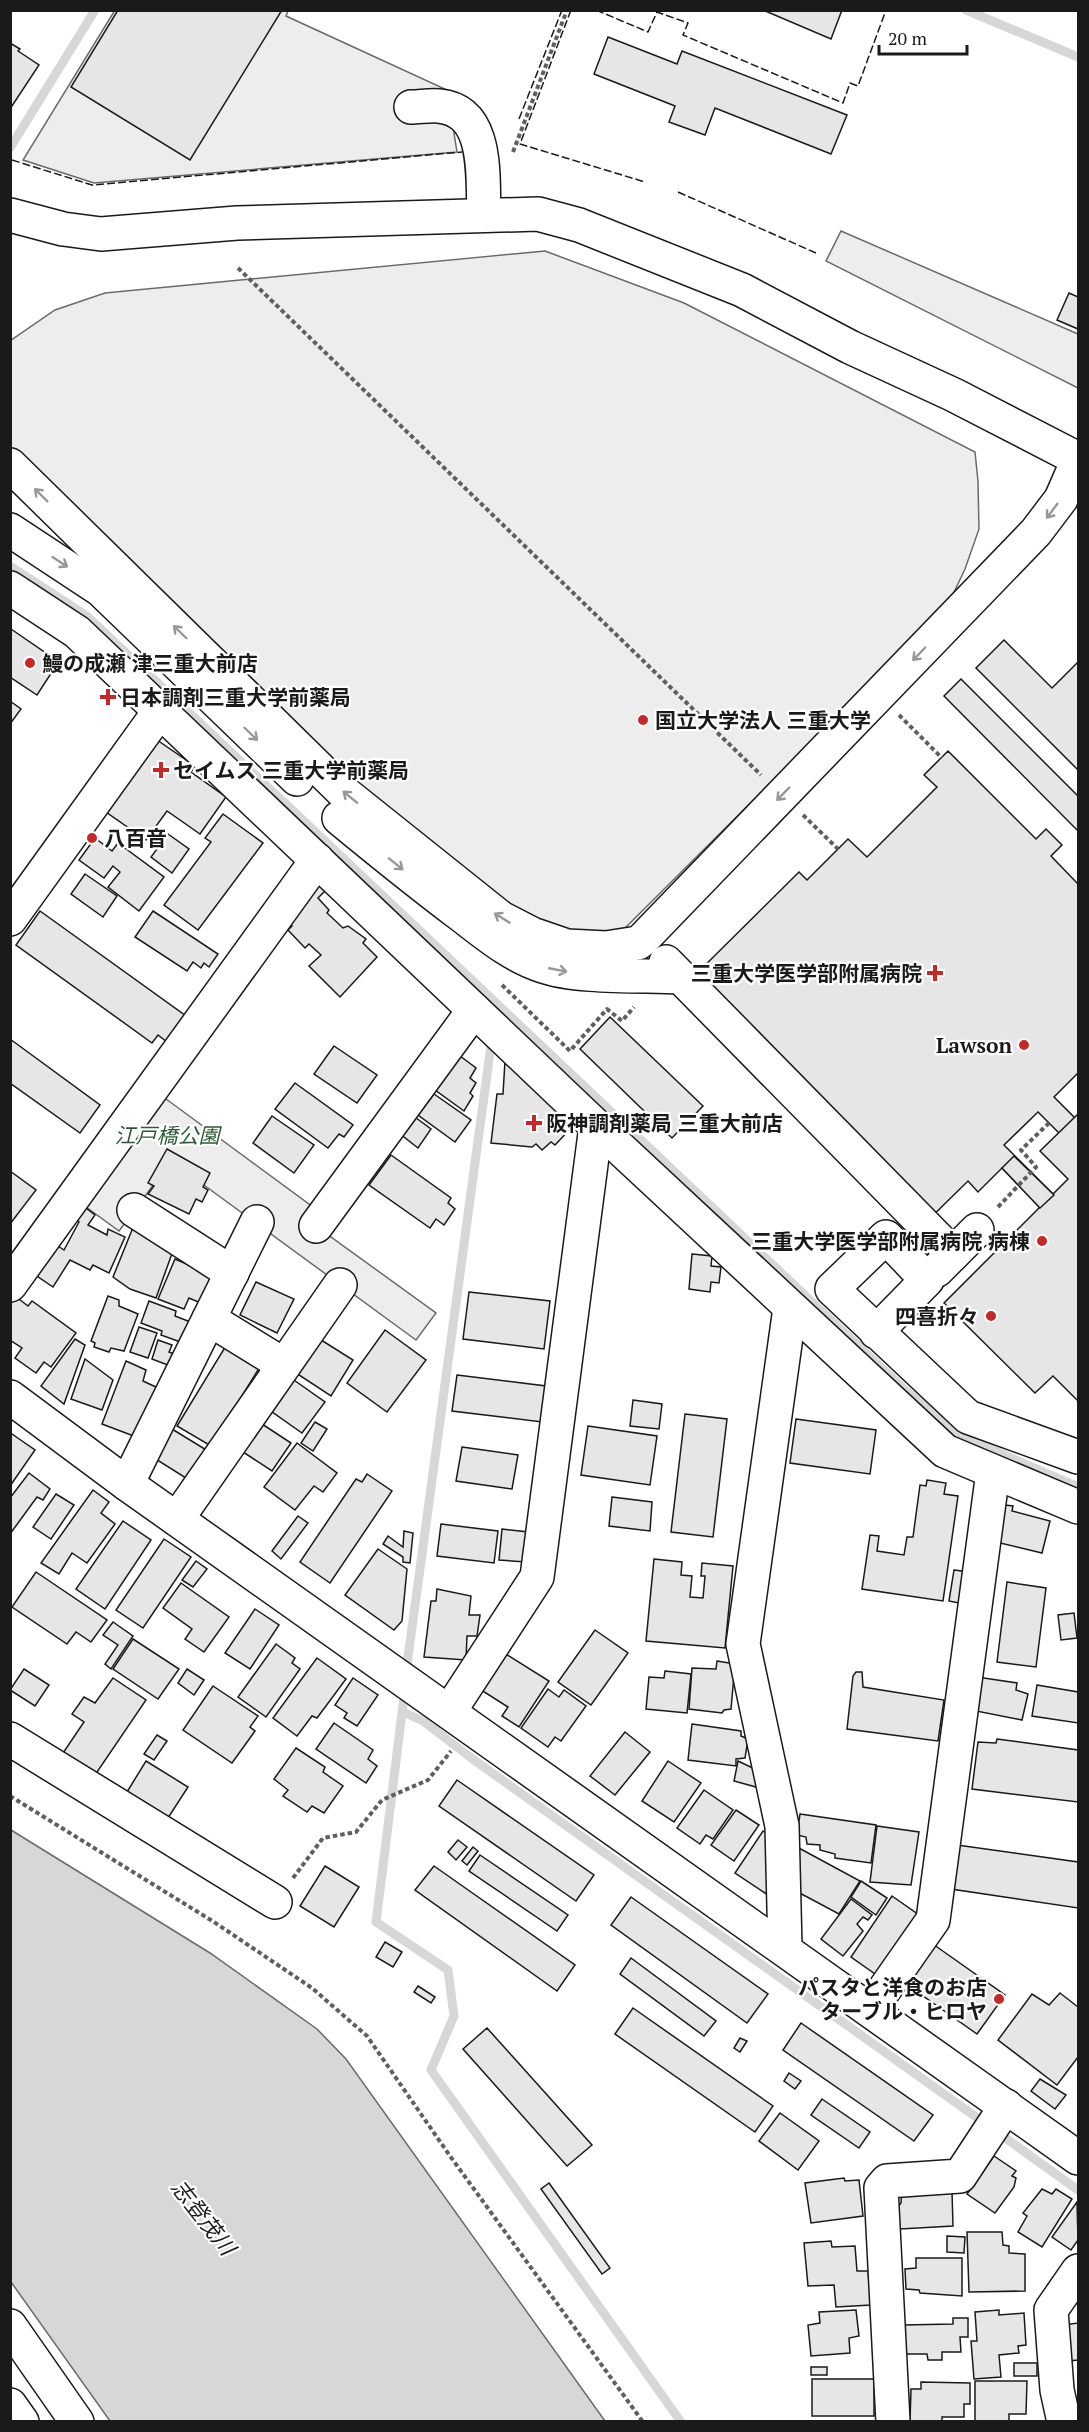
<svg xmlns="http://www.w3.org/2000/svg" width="1089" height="2432" font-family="'PT Serif','Noto Sans JP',serif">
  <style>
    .built { fill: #ededed; stroke: #6a6a6a; stroke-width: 1.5 }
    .water { fill: #d7d7d7; stroke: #6a6a6a; stroke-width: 1.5 }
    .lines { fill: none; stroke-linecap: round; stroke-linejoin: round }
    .stream { stroke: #d7d7d7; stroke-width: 9 }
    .building { fill: #e6e6e6; stroke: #1a1a1a; stroke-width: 1.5 }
    .minor-casing { stroke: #1a1a1a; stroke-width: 36 }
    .path { stroke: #5f5f5f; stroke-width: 4; stroke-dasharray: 4.5 3; stroke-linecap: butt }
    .minor { stroke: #fff; stroke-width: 33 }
    .fence { stroke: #1a1a1a; stroke-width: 1.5; stroke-dasharray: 8 3; stroke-linecap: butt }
    .oneway { stroke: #989898 }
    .poi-dot { fill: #c62828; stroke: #fff; stroke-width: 2 }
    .labels { text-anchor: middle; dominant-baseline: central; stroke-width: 4.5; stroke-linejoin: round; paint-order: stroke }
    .poi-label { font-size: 21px; font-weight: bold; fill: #1a1a1a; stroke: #fff; text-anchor: start }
    .park-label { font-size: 21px; font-style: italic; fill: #2b5a34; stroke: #fff }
    .water-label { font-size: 22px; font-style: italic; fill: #1a1a1a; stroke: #fff }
  </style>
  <rect width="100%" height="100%" fill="#fff"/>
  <g class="built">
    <polygon points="115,10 288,11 286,16 447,90 457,152 94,183 23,160"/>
    <polygon points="841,231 1078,334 1078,388 826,261"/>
    <polygon points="545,251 684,303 975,452 978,481 979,529 965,569 947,607 617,936 575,941 510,914 348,786 11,452 10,341 55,310 105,293"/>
    <polygon points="162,1096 317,1210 309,1221 436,1313 416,1340 171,1161 119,1231 82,1204"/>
  </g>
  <polygon class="water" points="11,1830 210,1953 317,2029 346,2059 605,2421 110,2421 11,2282"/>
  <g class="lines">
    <g class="stream">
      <polyline points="966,10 1078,57"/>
      <polyline points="10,148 95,10"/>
      <polyline points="10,566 87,616 903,1388 956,1434 1078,1487"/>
      <polyline points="406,1672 491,1045"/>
      <polyline points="405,1689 376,1922 448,1970 454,2016 431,2070 681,2422"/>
      <polyline points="403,1712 423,1721 474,1760 986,2124"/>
      <polyline points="997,2132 1078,2190"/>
    </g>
  </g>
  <g class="building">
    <polygon points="118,10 282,10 190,160 71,87"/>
    <polygon points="763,10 842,10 831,39"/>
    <polygon points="608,37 677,64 682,51 847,115 831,154 715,108 705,135 669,122 675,106 594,74"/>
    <polygon points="10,43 20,49 18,51 39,65 10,109"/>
    <polygon points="1069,293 1078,297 1078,329 1057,320"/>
    <polygon points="11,629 53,658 45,668 52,672 37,695 10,677"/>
    <polygon points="1004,640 1052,688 1078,662 1078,770 976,668"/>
    <polygon points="961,679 1078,796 1078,831 944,696"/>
    <polygon points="10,701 21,709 10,724"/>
    <polygon points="157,740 195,766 191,772 226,797 200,834 167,811 146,840 106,812"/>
    <polygon points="948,751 1036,839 1046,829 1062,845 1051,856 1078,884 1078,1073 1054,1097 1075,1118 1059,1133 1038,1112 1004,1145 1054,1195 1040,1208 1002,1168 978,1192 968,1181 913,1235 675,995 799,872 807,880 848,839 867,857 937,787 924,775"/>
    <polygon points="223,814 263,843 198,930 164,905 211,842 205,838"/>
    <polygon points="168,834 189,849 172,873 151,857"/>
    <polygon points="95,838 112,851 118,843 164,877 139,911 108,887 120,872 113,866 104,878 79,860"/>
    <polygon points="85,874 117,896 103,917 71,894"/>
    <polygon points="316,882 326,890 318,898 329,910 327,913 343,928 348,926 366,939 363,943 377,957 340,997 309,966 321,955 309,944 305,948 288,930 292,926 288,921"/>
    <polygon points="40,911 186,1016 167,1042 158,1035 152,1043 16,945"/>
    <polygon points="153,911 218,954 209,967 204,963 201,968 193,962 187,971 135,937"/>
    <polygon points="610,1017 703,1106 672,1138 580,1049"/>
    <polygon points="10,1039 100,1105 80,1133 10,1083"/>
    <polygon points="334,1046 377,1075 357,1103 314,1074"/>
    <polygon points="456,1053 476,1068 470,1078 476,1083 470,1093 473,1096 464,1111 431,1087"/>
    <polygon points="505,1061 573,1126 555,1145 551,1142 542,1150 536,1144 532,1147 491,1143 497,1094 503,1094"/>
    <polygon points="295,1083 353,1125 344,1137 339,1134 328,1148 275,1109"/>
    <polygon points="434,1094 471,1120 455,1142 418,1115"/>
    <polygon points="1078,1114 1078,1401 1053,1376 1035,1393 944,1303 1068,1179 1040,1151"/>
    <polygon points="412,1115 431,1129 418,1148 399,1133"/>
    <polygon points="272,1116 314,1145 294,1173 253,1143"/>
    <polygon points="167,1149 210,1173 203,1187 208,1190 202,1202 196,1199 189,1214 148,1194 154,1186 148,1183"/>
    <polygon points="391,1155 451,1198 448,1203 455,1209 444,1225 436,1219 430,1228 369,1185"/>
    <polygon points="1014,1156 1054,1195 1040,1208 1002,1168"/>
    <polygon points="10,1171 36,1190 10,1224"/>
    <polygon points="82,1205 95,1215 88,1225 107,1235 108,1229 125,1237 109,1273 93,1265 90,1270 70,1260 53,1287 34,1274 55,1244 64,1250 79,1222 73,1217"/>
    <polygon points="134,1225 174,1248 156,1298 130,1289 113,1277"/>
    <polygon points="692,1254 712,1256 711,1266 721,1267 719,1283 711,1282 710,1292 689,1289"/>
    <polygon points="175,1259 214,1276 203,1304 189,1298 184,1309 158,1299"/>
    <polygon points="256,1282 294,1299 277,1333 240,1315"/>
    <polygon points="469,1292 550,1301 544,1349 463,1339"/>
    <polygon points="15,1296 28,1306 32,1301 76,1333 51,1367 44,1362 36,1373 15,1358 22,1348 10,1340 10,1302"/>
    <polygon points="108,1296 119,1300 119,1306 138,1314 124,1351 111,1348 109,1352 94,1347 95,1343 91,1341"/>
    <polygon points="149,1301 176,1311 175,1316 193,1323 186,1344 161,1335 162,1331 141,1323"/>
    <polygon points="139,1327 157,1333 148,1358 130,1352"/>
    <polygon points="385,1330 426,1360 387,1412 347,1383"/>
    <polygon points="318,1338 353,1360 331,1396 296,1373"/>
    <polygon points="75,1339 85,1345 64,1404 41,1386"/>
    <polygon points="158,1340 172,1345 169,1352 177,1355 173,1367 152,1359"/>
    <polygon points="227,1344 261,1365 211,1446 177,1426"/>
    <polygon points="85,1359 113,1380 102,1410 71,1399"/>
    <polygon points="126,1361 146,1370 143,1381 158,1388 139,1438 102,1424"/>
    <polygon points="457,1375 546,1386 542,1422 452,1411"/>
    <polygon points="291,1378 325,1402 302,1433 268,1409"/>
    <polygon points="633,1400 662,1404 659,1429 630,1426"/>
    <polygon points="685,1414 727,1419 713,1537 671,1532"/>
    <polygon points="796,1419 876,1430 870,1474 790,1463"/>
    <polygon points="259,1422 291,1443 272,1471 240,1450"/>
    <polygon points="315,1422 327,1429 313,1451 301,1443"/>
    <polygon points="588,1426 657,1436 650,1485 581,1475"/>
    <polygon points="172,1429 208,1451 189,1480 154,1458"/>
    <polygon points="12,1434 35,1450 10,1486 10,1436"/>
    <polygon points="297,1443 337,1473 323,1492 314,1486 295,1510 264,1487"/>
    <polygon points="462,1447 518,1455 512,1489 456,1481"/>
    <polygon points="29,1473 50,1489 43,1500 37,1497 10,1534 10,1498"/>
    <polygon points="367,1474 392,1491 330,1583 300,1562 356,1479 362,1482"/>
    <polygon points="927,1480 946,1483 944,1494 958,1496 943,1601 862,1589 870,1535 879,1536 877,1551 904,1555 907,1537 913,1537 920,1485 926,1486"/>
    <polygon points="93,1490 109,1502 101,1513 115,1524 87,1563 72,1553 59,1574 41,1563"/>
    <polygon points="56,1494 74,1505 51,1539 33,1527"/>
    <polygon points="612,1497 652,1502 650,1531 609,1526"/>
    <polygon points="1005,1505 1013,1506 1012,1511 1050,1521 1042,1553 996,1542"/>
    <polygon points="298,1516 308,1523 281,1559 272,1551"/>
    <polygon points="123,1521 151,1540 105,1609 76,1589"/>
    <polygon points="441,1524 498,1531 494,1563 437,1556"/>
    <polygon points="502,1529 529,1532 526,1562 499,1560"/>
    <polygon points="404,1531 413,1533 410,1563 403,1562 403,1557 383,1544 388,1536 403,1547"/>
    <polygon points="164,1539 191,1557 143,1628 116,1610"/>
    <polygon points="378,1549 407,1569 402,1621 394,1630 345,1595"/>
    <polygon points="654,1559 682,1562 681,1575 692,1576 690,1597 703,1598 705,1576 701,1576 702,1563 733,1566 725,1648 646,1641"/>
    <polygon points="196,1561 207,1569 193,1587 182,1580"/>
    <polygon points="954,1570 969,1572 964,1604 949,1601"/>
    <polygon points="36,1572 107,1620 91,1642 76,1632 67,1644 12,1607"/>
    <polygon points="1007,1582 1046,1588 1036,1667 997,1662"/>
    <polygon points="181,1583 229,1617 204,1652 185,1639 192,1629 163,1608"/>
    <polygon points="437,1589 471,1596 469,1615 480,1615 477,1636 467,1636 466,1660 424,1657 431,1601 436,1601"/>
    <polygon points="255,1609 279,1625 250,1669 225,1653"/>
    <polygon points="1074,1613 1077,1638 1061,1640 1058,1615"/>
    <polygon points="113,1622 133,1636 111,1669 105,1664 118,1645 103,1635"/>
    <polygon points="595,1630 628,1653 591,1705 558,1682"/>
    <polygon points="133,1639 179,1669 158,1699 113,1669"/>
    <polygon points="276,1644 295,1658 292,1663 300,1669 266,1717 238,1697"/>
    <polygon points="501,1651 549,1681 519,1727 502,1716 508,1707 478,1688"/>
    <polygon points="317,1658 346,1679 317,1718 312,1716 297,1736 273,1718"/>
    <polygon points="717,1661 735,1664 731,1709 724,1710 722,1713 689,1709 692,1668 716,1669"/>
    <polygon points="24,1669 49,1685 35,1706 10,1690"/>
    <polygon points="187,1669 204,1680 194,1695 178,1683"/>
    <polygon points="665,1671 691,1674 687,1713 646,1709 649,1677 664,1678"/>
    <polygon points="856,1672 862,1672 863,1687 944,1700 938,1741 847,1729 853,1676"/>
    <polygon points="977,1677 1017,1683 1016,1690 1028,1694 1022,1720 971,1710"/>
    <polygon points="113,1678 146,1700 93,1778 61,1756 84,1722 72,1714 84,1697 95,1703"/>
    <polygon points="353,1678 378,1695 357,1726 344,1718 347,1713 335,1705"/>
    <polygon points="1037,1685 1078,1692 1078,1723 1032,1716"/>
    <polygon points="213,1686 258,1716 250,1727 255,1731 232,1763 183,1730"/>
    <polygon points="548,1689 559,1697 564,1690 586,1706 561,1741 555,1737 548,1747 521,1728"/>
    <polygon points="334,1723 373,1750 368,1759 377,1766 366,1783 316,1749"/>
    <polygon points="692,1724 741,1731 741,1736 748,1739 745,1758 736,1759 736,1766 688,1760"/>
    <polygon points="625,1732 650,1752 615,1795 590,1776"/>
    <polygon points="157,1735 167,1741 154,1760 144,1754"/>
    <polygon points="997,1739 1078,1750 1078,1802 972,1789 978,1742 996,1743"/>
    <polygon points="296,1748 325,1767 323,1772 343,1786 324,1813 312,1806 307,1812 283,1796 288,1790 274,1779"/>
    <polygon points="146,1761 188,1787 168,1818 127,1792"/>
    <polygon points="668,1761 701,1783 674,1822 642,1801"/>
    <polygon points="738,1761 759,1771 756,1787 734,1781"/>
    <polygon points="457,1780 594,1875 576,1901 439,1806"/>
    <polygon points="704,1790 733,1810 713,1839 706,1835 700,1844 677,1828"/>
    <polygon points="736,1810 759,1825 734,1861 711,1845"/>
    <polygon points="800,1814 876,1825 871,1863 835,1858 835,1854 820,1850 820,1845 807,1844 806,1837 797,1835"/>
    <polygon points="877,1826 919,1832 911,1885 870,1882"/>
    <polygon points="763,1831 772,1837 771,1897 735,1873"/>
    <polygon points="458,1840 467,1847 456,1860 448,1852"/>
    <polygon points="957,1845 1078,1862 1078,1908 951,1889"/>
    <polygon points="473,1847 478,1851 467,1865 462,1861"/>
    <polygon points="797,1847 860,1881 839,1914 794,1890"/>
    <polygon points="480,1855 568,1915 557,1931 469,1871"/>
    <polygon points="325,1866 359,1887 334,1927 300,1906"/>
    <polygon points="434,1866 575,1965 557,1991 415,1890"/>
    <polygon points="861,1881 887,1898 876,1915 851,1897"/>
    <polygon points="892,1896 919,1915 878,1976 851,1957"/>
    <polygon points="631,1897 768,1994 747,2023 611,1925"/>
    <polygon points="851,1899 872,1915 868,1920 863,1917 857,1924 863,1931 843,1956 821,1939"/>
    <polygon points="385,1942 402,1952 393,1967 376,1957"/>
    <polygon points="930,1942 1005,1995 977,2034 902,1981"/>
    <polygon points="631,1958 716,2021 704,2036 620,1974"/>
    <polygon points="418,1986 435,1997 431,2003 414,1992"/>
    <polygon points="1060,1993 1078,2007 1078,2057 1057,2085 998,2040 1032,1994 1049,2005"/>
    <polygon points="633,2008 773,2106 755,2132 615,2034"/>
    <polygon points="801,2023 933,2115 914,2141 783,2050"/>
    <polygon points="487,2028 592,2145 567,2166 463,2049"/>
    <polygon points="740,2038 747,2041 740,2052 734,2048"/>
    <polygon points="789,2073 801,2081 795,2089 784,2081"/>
    <polygon points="1040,2079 1066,2095 1055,2109 1031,2091"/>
    <polygon points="822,2099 870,2132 859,2148 811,2115"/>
    <polygon points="780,2113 819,2141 798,2170 759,2141"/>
    <polygon points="994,2156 1016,2171 1012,2176 1016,2178 1014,2187 995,2213 967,2194"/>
    <polygon points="844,2178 845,2181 859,2180 863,2216 811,2223 805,2183"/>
    <polygon points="549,2183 610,2268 602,2274 541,2189"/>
    <polygon points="1042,2189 1052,2194 1056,2189 1072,2199 1042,2247 1018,2232 1027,2216 1023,2213"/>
    <polygon points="902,2190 952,2191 953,2226 900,2229 897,2208 901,2203"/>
    <polygon points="1077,2202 1078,2240 1071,2250 1052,2237"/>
    <polygon points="967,2232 1002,2232 1003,2245 1009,2246 1009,2253 1025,2254 1025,2291 969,2292"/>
    <polygon points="947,2236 965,2237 964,2253 947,2252"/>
    <polygon points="831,2241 832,2247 855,2246 857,2271 868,2271 871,2305 836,2307 834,2285 808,2286 804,2243"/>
    <polygon points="916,2258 962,2258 962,2296 920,2293 919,2290 906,2289 905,2269 916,2268"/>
    <polygon points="856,2310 859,2336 849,2338 850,2353 811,2356 808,2325 820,2323 819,2312"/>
    <polygon points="999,2310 999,2315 1024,2313 1026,2345 1018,2346 1019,2353 999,2355 1001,2377 974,2379 971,2341 977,2341 975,2312"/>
    <polygon points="953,2318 968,2318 968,2337 960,2337 961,2352 942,2352 942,2360 928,2360 927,2354 904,2354 903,2325 953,2324"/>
    <polygon points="1078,2323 1078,2360 1069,2361 1063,2325"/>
    <rect x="1014" y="2363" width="23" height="13"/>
    <rect x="811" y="2367" width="16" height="8"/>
    <rect x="812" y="2379" width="62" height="37"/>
    <polygon points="975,2381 1027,2381 1026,2414 1009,2414 1009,2422 975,2422"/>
    <polygon points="921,2382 970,2383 970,2404 964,2404 964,2417 942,2417 942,2422 910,2422 911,2389 921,2389"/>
  </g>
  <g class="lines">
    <g class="minor-casing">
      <g id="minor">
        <path d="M411,107C420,107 430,105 439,106C490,111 482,178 484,214"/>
        <polyline points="10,215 63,229 101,234 237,223 538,214 579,225 742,290 850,347 954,395 1078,459"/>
        <polyline points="10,465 342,791 501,918 532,934 567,946 606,948 638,943 643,939 1036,532 1061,499 1078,460"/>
        <polyline points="10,530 101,590 297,779"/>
        <polyline points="10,588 77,632 596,1126 945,1451 1078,1507"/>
        <path d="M339,818C379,851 420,884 461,915C487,935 512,956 543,966C576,978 643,975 680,977"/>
        <polyline points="10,919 159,712"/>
        <polyline points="666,962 953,1254"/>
        <polyline points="134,1210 232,1273"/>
        <polyline points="316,1226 474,1010"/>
        <polyline points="937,1270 977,1230"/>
        <polyline points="10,1285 317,860"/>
        <polyline points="209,1319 284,1365"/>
        <polyline points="876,1332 927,1280 886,1237 832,1289 968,1417 1078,1457"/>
        <polyline points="10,1397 127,1484 1078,2158"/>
        <polyline points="127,1484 257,1222"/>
        <polyline points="177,1519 340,1285"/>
        <polyline points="449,1712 537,1577 596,1126"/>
        <polyline points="10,1739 275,1902"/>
        <polyline points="785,1948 782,1826 743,1644 790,1308"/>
        <polyline points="870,2010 933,1920 993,1472"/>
        <polyline points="10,2326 77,2422"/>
        <polyline points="10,2405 22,2422"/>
        <polyline points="893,2422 881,2188 887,2181 960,2176 1006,2106"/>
        <polyline points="1064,2422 1057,2390 1051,2310 1078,2271"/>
      </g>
    </g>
    <g class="path">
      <polyline points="513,152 567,10"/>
      <polyline points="238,268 761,775"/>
      <polyline points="899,715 942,758"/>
      <polyline points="803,815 838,849"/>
      <polyline points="502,985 570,1051 607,1009 622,1021 634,1007"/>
      <polyline points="998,1207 1036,1167 1021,1150 1049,1123"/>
      <polyline points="10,1796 214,1922 312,1988 367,2036 450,2156 643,2422"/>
      <polyline points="293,1878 323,1838 356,1832 382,1800 428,1780 451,1751"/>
    </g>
    <use href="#minor" class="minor"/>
    <g class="fence">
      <polyline points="571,10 520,144 645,182"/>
      <polyline points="596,10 648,32 657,12 688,23 683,35 843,103 850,83 858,86 886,10"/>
      <polyline points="519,119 562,10"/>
      <polyline points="12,160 92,185 462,152"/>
      <polyline points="678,192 816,253"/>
    </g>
  </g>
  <defs><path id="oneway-shaft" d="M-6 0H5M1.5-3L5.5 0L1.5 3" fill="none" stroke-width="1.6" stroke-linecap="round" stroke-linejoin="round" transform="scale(1.5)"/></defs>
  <g class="oneway">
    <use href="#oneway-shaft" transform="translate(41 495) rotate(-135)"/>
    <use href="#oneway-shaft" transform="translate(1052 511) rotate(127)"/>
    <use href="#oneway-shaft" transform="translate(60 562) rotate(33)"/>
    <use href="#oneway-shaft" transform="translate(180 632) rotate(-136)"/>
    <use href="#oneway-shaft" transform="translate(919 654) rotate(134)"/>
    <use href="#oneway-shaft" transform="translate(251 734) rotate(44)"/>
    <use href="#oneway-shaft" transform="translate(783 794) rotate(134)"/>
    <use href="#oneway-shaft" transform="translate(350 797) rotate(-141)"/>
    <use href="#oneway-shaft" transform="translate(396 864) rotate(39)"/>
    <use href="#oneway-shaft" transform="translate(502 918) rotate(-148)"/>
    <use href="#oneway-shaft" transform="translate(558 970) rotate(11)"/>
  </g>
  <g class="poi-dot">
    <circle cx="30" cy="663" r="6"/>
    <path d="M105 688h6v6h6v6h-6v6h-6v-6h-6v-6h6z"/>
    <circle cx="643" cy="720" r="6"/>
    <path d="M158 761h6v6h6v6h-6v6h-6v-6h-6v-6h6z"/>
    <circle cx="92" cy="838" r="6"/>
    <path d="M932 964h6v6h6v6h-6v6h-6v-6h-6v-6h6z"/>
    <circle cx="1024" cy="1045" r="6"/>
    <path d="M531 1114h6v6h6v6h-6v6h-6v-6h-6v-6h6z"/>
    <circle cx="1042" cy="1241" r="6"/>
    <circle cx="991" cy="1316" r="6"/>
    <circle cx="999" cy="1999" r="6"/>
  </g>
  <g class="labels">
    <g class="poi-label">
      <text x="42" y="663">鰻の成瀬 津三重大前店</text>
      <text x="120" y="697">日本調剤三重大学前薬局</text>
      <text x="655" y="720">国立大学法人 三重大学</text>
      <text x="173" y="770">セイムス 三重大学前薬局</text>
      <text x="104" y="838">八百音</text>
      <text x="922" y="973" text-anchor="end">三重大学医学部附属病院</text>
      <text x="1012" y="1045" text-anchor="end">Lawson</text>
      <text x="546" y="1123">阪神調剤薬局 三重大前店</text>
      <text x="1030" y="1241" text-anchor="end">三重大学医学部附属病院 病棟</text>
      <text x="979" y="1316" text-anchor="end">四喜折々</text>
      <text x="987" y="1987" text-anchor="end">パスタと洋食のお店<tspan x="987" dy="24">ターブル・ヒロヤ</tspan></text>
    </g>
    <g class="park-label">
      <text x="167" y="1135">江戸橋公園</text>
    </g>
    <g class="water-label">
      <text transform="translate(204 2217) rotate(52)">志登茂川</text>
    </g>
  </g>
  <rect width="1089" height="2432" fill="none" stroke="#1a1a1a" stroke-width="24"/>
  <path d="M879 45v9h88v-9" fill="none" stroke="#1a1a1a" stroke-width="3"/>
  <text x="888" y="45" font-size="18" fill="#1a1a1a" stroke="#ffffff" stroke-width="4.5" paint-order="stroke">20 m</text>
</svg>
